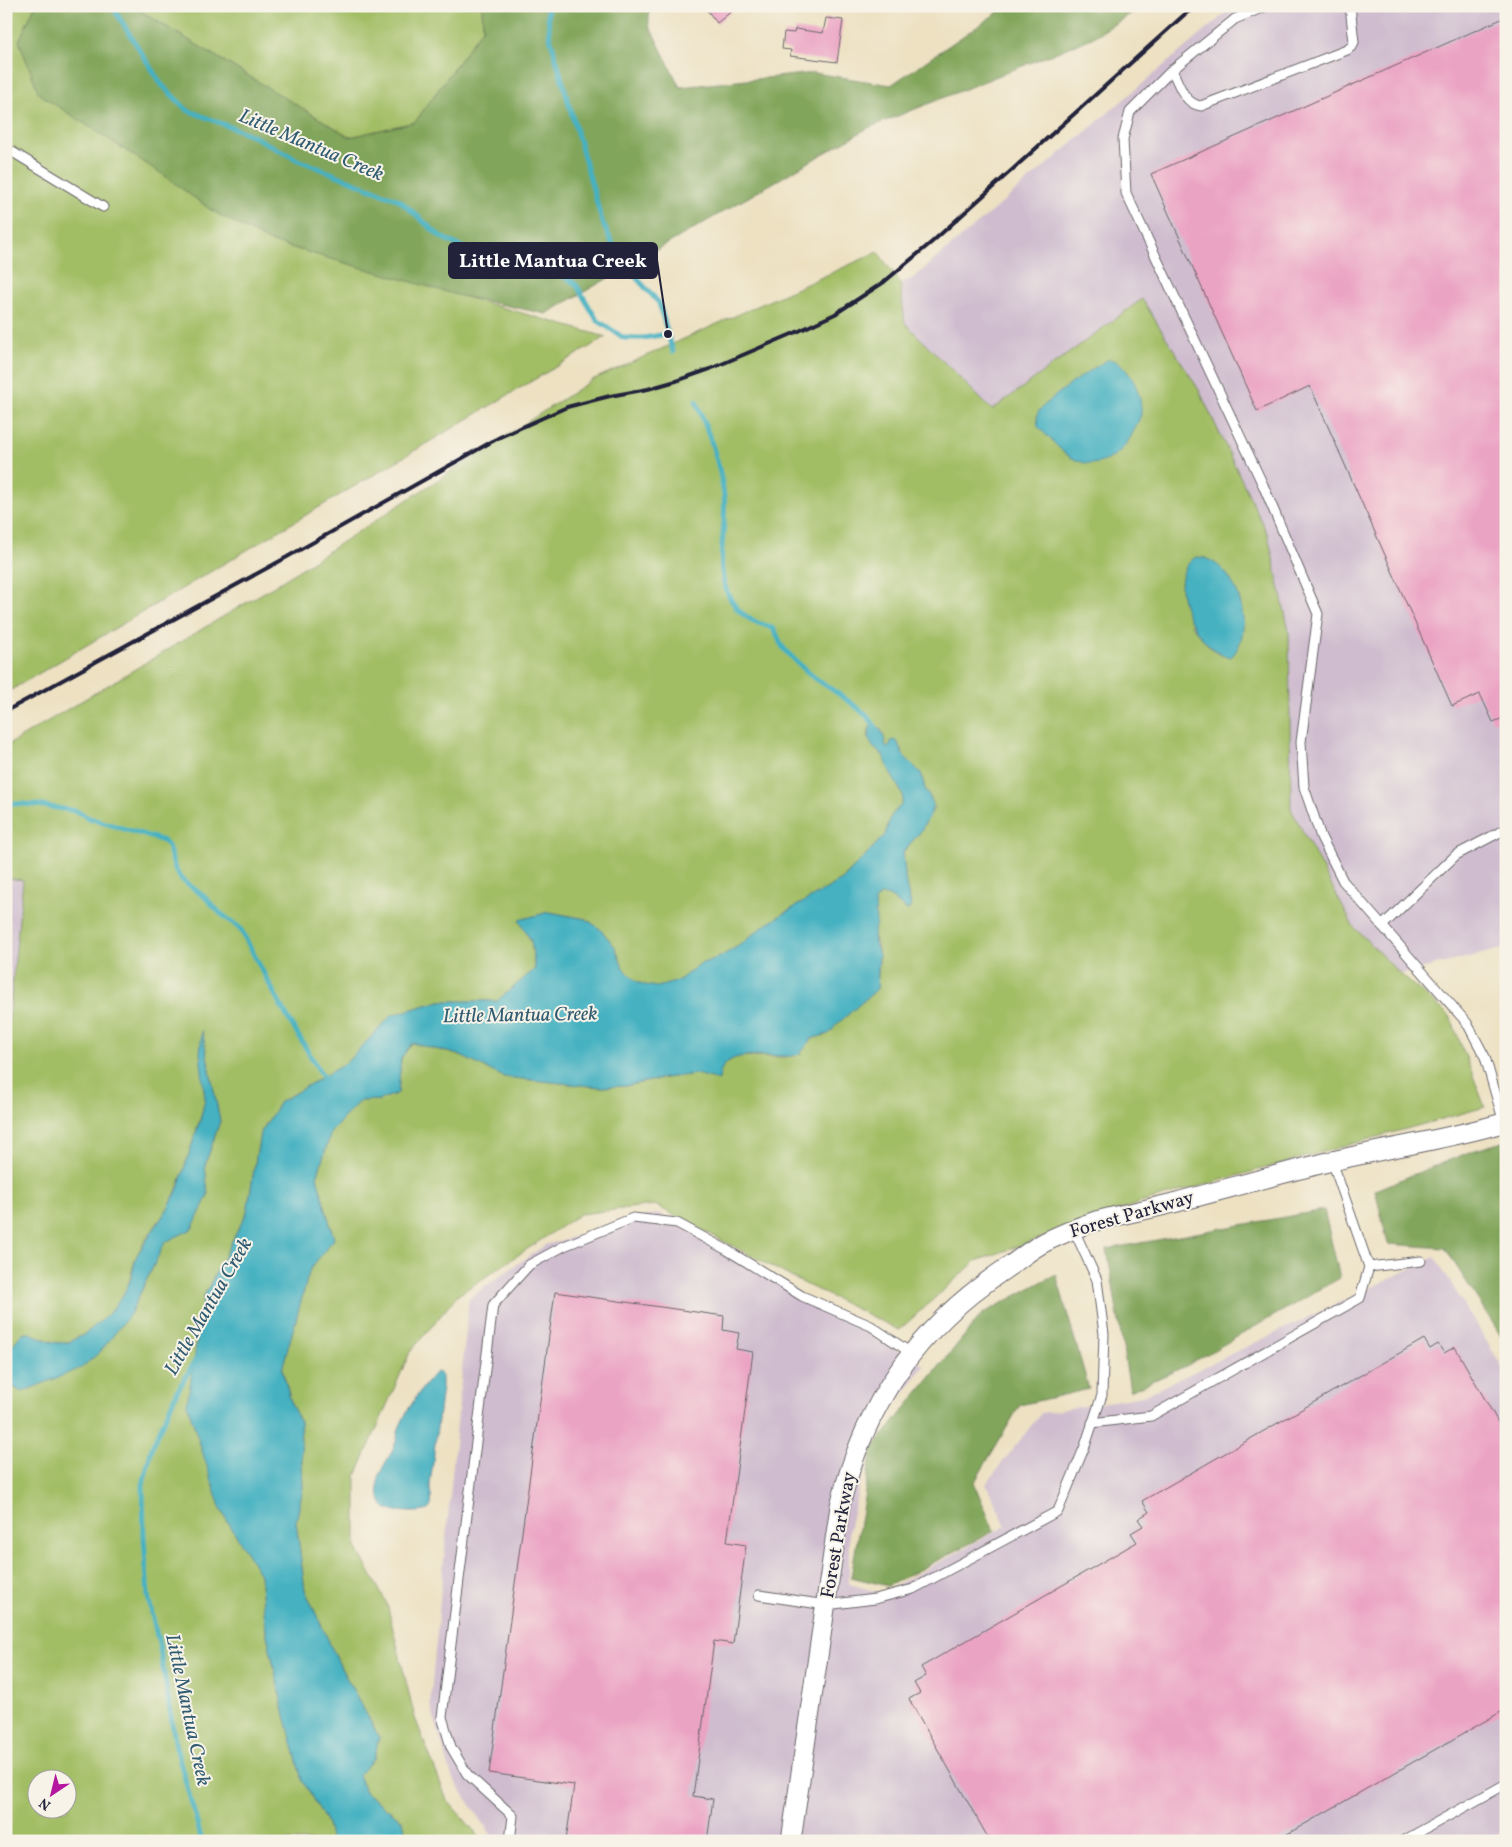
<svg xmlns="http://www.w3.org/2000/svg" width="1512" height="1847" font-family="Vollkorn,serif">
  <style>
    .industrial { fill: #cfbdcf }
    .green { fill: #a2be65; stroke: #627050; fill-rule: evenodd }
    .forest { fill: #81a55a; stroke: #52644a }
    .water { fill: #44b1c1; stroke: #336a7e }
    .lines { fill: none; stroke-linecap: round; stroke-linejoin: round }
    .stream { stroke: #44b1c1; stroke-width: 5 }
    .building { fill: #eba3c3 }
    .service-casing { stroke: #69656a; stroke-width: 11 }
    .minor-casing { stroke: #69656a; stroke-width: 21 }
    .service { stroke: #fff; stroke-width: 9 }
    .minor { stroke: #fff; stroke-width: 19 }
    .rail { stroke: #22223b; stroke-width: 4 }
    .labels { text-anchor: middle; dominant-baseline: central; stroke-width: 4; stroke-linejoin: round; paint-order: stroke }
    .street-label { font-size: 19px; fill: #22223b; stroke: #f7f3e8 }
    .water-label { font-size: 20px; font-style: italic; fill: #305b71; stroke: #f7f3e8 }
    .leader { fill: none; stroke: #22223b; stroke-width: 2 }
    .callout-dot { fill: #22223b; stroke: #f7f3e8; stroke-width: 2 }
    .callout { fill: #22223b; stroke: #22223b; stroke-width: 2 }
    .callout-label { font-size: 20px; text-anchor: middle; font-weight: bold; fill: #fff }
  </style>
  <rect width="100%" height="100%" fill="#f7f3e8"/>
  <filter id="ink" filterUnits="userSpaceOnUse"><feTurbulence type="fractalNoise" baseFrequency=".02" numOctaves="2"/><feDisplacementMap in="SourceGraphic" scale="10" xChannelSelector="R" yChannelSelector="G"/><feConvolveMatrix kernelMatrix="1 2 1 2 8 2 1 2 1" color-interpolation-filters="sRGB"/></filter>
  <filter id="wash" filterUnits="userSpaceOnUse"><feTurbulence type="fractalNoise" baseFrequency=".0096" numOctaves="4" result="noise"/><feDisplacementMap in="SourceGraphic" scale="20" xChannelSelector="R" yChannelSelector="G"/><feGaussianBlur stdDeviation="1.12" result="paint"/><feColorMatrix in="noise" values="0 0 0 0 0 0 0 0 0 0 0 0 0 0 0 0 0 1.4 0 .05"/><feComposite in="paint" operator="in"/></filter>
  <g filter="url(#wash)">
    <rect width="100%" height="100%" fill="#ede1c2"/>
    <g class="industrial">
      <polygon points="1234,6 1506,6 1506,948 1400,974 1353,926 1291,808 1289,631 1268,535 1199,390 1142,299 992,410 905,323 901,283 912,279"/>
      <polygon points="6,878 23,880 6,1048"/>
      <polygon points="658,1213 924,1366 871,1436 849,1530 849,1584 882,1593 1006,1526 986,1484 1041,1413 1143,1396 1435,1257 1506,1373 1506,1829 1490,1841 491,1841 492,1836 452,1777 430,1704 469,1298 545,1245"/>
    </g>
    <g class="green">
      <polygon points="6,6 35,6 19,41 165,176 211,210 269,241 606,337 6,693"/>
      <polygon points="132,6 482,6 483,28 415,122 350,137"/>
      <path d="M878,252L900,283L905,323L992,410L1142,299L1199,390L1268,535L1289,631L1291,809L1353,926L1400,974L1450,1016L1485,1107L1143,1202L976,1261L899,1330L793,1278L655,1205L580,1214L458,1295L410,1352L356,1476V1547L387,1604L415,1718L447,1800L483,1841H407L403,1821L365,1792L358,1775L374,1758L379,1737L341,1668L305,1590L296,1522L303,1488L300,1421L292,1406L282,1369L310,1269L334,1239L317,1177L331,1132L359,1101L379,1100L398,1093L401,1058L412,1043L459,1055L504,1077L600,1087L626,1086L664,1078L696,1074L719,1079L720,1071L724,1065L736,1056L785,1057L807,1044L811,1039L828,1034L836,1025L877,989L879,960L877,944L873,937L875,901L880,895C892,893 897,904 906,909L909,910L911,906L906,885L903,852L920,832L934,808L930,797L925,789L921,773L903,755L897,741L891,742L889,747H886C884,738 883,727 873,724L870,727L868,735L877,751L883,755L903,795L902,804L891,816L885,835L842,880L786,912L761,928L740,945L720,957L700,964L678,981L657,988L645,985L637,982L623,968L615,947L606,936L600,929L586,919L549,912L520,920L531,941L535,970L498,1001H440L392,1015L346,1063L280,1102L260,1134L247,1212L204,1296L221,1510L260,1575L266,1630L282,1704L302,1779L326,1821L331,1841H6V1378L11,1386L130,1314L165,1242L192,1229L208,1195L205,1165L220,1121L202,1032C203,1054 206,1076 205,1097C204,1111 198,1124 194,1138C186,1161 181,1184 169,1206C160,1222 146,1236 138,1254C133,1263 132,1273 129,1283C119,1308 96,1330 71,1341C53,1348 40,1333 23,1333L6,1355V1048L23,880L6,878V746L276,585L592,380ZM1204,557L1223,570L1222,656L1210,647L1191,625ZM38,1780H68V1810H38Z"/>
    </g>
    <g class="forest">
      <polygon points="35,6 132,6 350,137 415,122 483,28 482,6 649,6 649,25 680,87 814,73 891,85 1007,6 1143,6 1092,38 868,128 546,314 457,295 269,241 211,210 165,176 39,94 19,41"/>
      <polygon points="1506,1141 1506,1344 1445,1248 1388,1244 1375,1190 1472,1151"/>
      <polygon points="1324,1210 1340,1278 1188,1365 1130,1391 1107,1249"/>
      <polygon points="1056,1274 1089,1389 1020,1405 974,1483 994,1531 888,1586 851,1577 872,1449 982,1314"/>
    </g>
    <g class="water">
      <path d="M1109,359C1119,361 1123,366 1129,374C1137,385 1142,400 1141,414C1140,418 1137,424 1135,428C1125,453 1100,474 1072,458C1061,452 1048,436 1038,427C1038,424 1037,419 1037,415C1039,404 1097,365 1109,359Z"/>
      <path d="M1196,557C1235,557 1259,630 1231,657C1196,651 1160,579 1196,557Z"/>
      <path d="M873,724C883,727 884,738 886,747H889L892,740L897,741L903,755L921,773L925,789L933,803L931,813L920,832L903,852L906,885L911,906L908,910L906,909C897,904 892,893 880,895L875,901L876,922L873,937L879,955L877,989L836,1025L831,1032L828,1034L811,1039L801,1053L793,1056C770,1058 720,1045 719,1080L696,1074L664,1078L626,1086L600,1087L504,1077L459,1055L412,1043L401,1058L398,1093L379,1100L359,1101L331,1132L317,1177L334,1239L310,1269L282,1369L292,1406L300,1421L303,1488L296,1522L305,1590L341,1668L379,1737L374,1758L358,1775L365,1792L403,1821L407,1841H331L326,1821L302,1780L282,1704L266,1630L260,1575L221,1510L187,1404L204,1296L247,1212L260,1134L280,1102L346,1063L392,1015L440,1001H497L535,969L531,941L519,920L549,912L586,919L600,929L606,936L615,947L623,968L637,982L645,985L657,987L678,981L700,964L720,957L740,945L761,928L786,912L842,880L885,835L891,816L902,804L903,795L891,774L883,755L873,747L869,740L870,727Z"/>
      <polygon points="202,1030 220,1121 205,1165 208,1195 192,1229 165,1242 130,1314 101,1351 81,1368 22,1392 11,1386 6,1378 6,1355 18,1338 23,1333 30,1333 48,1341 59,1343 69,1342 85,1334 102,1320 112,1310 123,1295 130,1281 137,1255 168,1208 177,1191 201,1117 205,1099 200,1053"/>
      <path d="M436,1372L440,1373L442,1377V1387L434,1452C434,1464 430,1475 430,1487C430,1493 434,1504 429,1509C425,1514 394,1512 388,1509C384,1508 382,1505 381,1501C371,1476 387,1465 395,1444C398,1438 397,1431 400,1426C409,1406 421,1388 436,1372Z"/>
    </g>
    <g class="lines">
      <g class="stream">
        <polyline points="112,6 161,84 187,110 251,135 296,159 399,200 441,237 468,250 517,260 569,279 577,286 597,320 624,338 643,338 668,334"/>
        <polyline points="547,6 550,37 602,221 612,243 625,265 659,303 673,352"/>
        <path d="M696,401C708,432 720,462 724,496C728,533 710,573 735,606C739,612 749,619 756,622C762,625 768,625 773,629C778,633 778,641 782,646C787,653 807,672 815,678C830,689 872,713 877,731"/>
        <polyline points="6,803 37,805 76,811 89,818 164,841 168,846 175,869 181,879 205,897 220,913 240,928 282,1008 326,1082"/>
        <polyline points="196,1359 177,1392 152,1447 143,1485 144,1536 148,1596 160,1649 176,1747 202,1841"/>
      </g>
    </g>
    <g id="blocks">
      <g class="building">
        <polygon points="704,6 738,6 717,23"/>
        <polygon points="1506,17 1506,717 1493,722 1480,694 1452,706 1310,386 1257,411 1151,174"/>
        <polygon points="826,18 843,20 837,62 790,56 791,50 782,49 784,32 794,33 795,29 823,33"/>
        <polygon points="555,1292 724,1316 723,1330 739,1333 736,1349 753,1352 727,1542 746,1545 733,1644 714,1641 693,1796 713,1799 707,1841 566,1841 574,1785 489,1773"/>
        <polygon points="1424,1339 1430,1349 1438,1344 1444,1353 1455,1347 1506,1436 1506,1709 1275,1841 990,1841 909,1699 920,1693 914,1683 926,1676 921,1667 1137,1542 1131,1533 1143,1526 1138,1519 1149,1512 1142,1501"/>
      </g>
    </g>
  </g>
  <g filter="url(#ink)">
    <use href="#blocks" fill-opacity="0" stroke="#69656a" stroke-width="1"/>
    <g class="lines">
      <g class="service-casing">
        <g id="service">
          <polyline points="1266,6 1235,19 1172,70 1130,112 1123,139 1126,193 1263,485 1318,614 1301,742 1304,787 1321,837 1343,881 1467,1023 1485,1057 1504,1123"/>
          <path d="M1172,70C1179,84 1184,104 1201,106L1347,50L1352,46L1354,42L1350,6"/>
          <polyline points="6,148 103,207"/>
          <polyline points="1382,926 1456,855 1504,830 1506,833"/>
          <polyline points="1369,1267 1421,1261"/>
          <polyline points="1092,1423 1151,1416 1360,1298 1369,1267 1332,1161"/>
          <polyline points="759,1595 826,1605 875,1599 913,1589 1058,1511 1085,1446 1102,1395 1104,1334 1097,1280 1074,1230"/>
          <polyline points="510,1841 513,1816 467,1774 451,1747 442,1717 493,1305 529,1265 564,1246 633,1218 677,1223 727,1250 802,1296 871,1326 911,1353"/>
          <polyline points="1403,1841 1506,1784"/>
        </g>
      </g>
      <g class="minor-casing">
        <path id="minor" d="M791,1841L840,1506C864,1404 918,1327 1005,1269C1019,1260 1032,1248 1047,1241C1062,1234 1080,1226 1096,1221C1123,1214 1150,1209 1177,1202C1226,1189 1275,1175 1324,1163C1385,1148 1446,1140 1506,1122"/>
      </g>
      <use href="#service" class="service"/>
      <use href="#minor" class="minor"/>
      <polyline class="rail" points="6,711 280,561 500,437 567,407 610,396 648,389 676,381 710,369 799,331 835,314 884,282 932,242 1184,15 1196,6"/>
    </g>
  </g>
  <g class="labels">
    <g class="street-label">
      <text transform="translate(1132 1215) rotate(-16)">Forest Parkway</text>
      <text transform="translate(839 1535) rotate(-80)">Forest Parkway</text>
    </g>
    <g class="water-label">
      <text transform="translate(311 146) rotate(23)">Little Mantua Creek</text>
      <text transform="translate(520 1016) rotate(-1)">Little Mantua Creek</text>
      <text transform="translate(209 1307) rotate(-60)">Little Mantua Creek</text>
      <text transform="translate(187 1710) rotate(78)">Little Mantua Creek</text>
    </g>
  </g>
  <path class="leader" d="M668 334L657 260"/>
  <circle class="callout-dot" cx="668" cy="334" r="5"/>
  <rect class="callout" x="449" y="243" width="208" height="35" rx="5"/>
  <g class="callout-label">
    <text x="553" y="267">Little Mantua Creek</text>
  </g>
  <rect width="1512" height="1847" fill="none" stroke="#f7f3e8" stroke-width="25"/>
  <g transform="translate(52 1794) rotate(215)"><circle r="24" fill="#f7f3e8" stroke="#a29fa3"/>
  <path d="M0-4L9 19L0 12L-9 19Z" fill="#b5179e"/>
  <text y="-8" font-size="14" font-weight="bold" text-anchor="middle" fill="#22223b">N</text>
  </g>
</svg>
